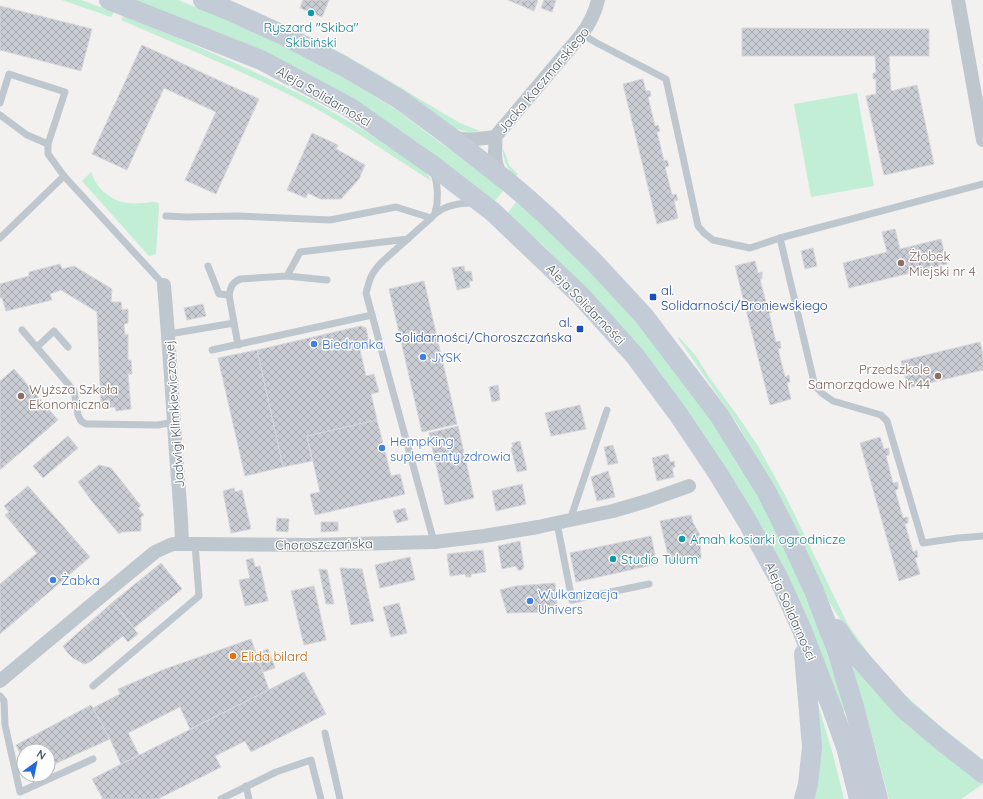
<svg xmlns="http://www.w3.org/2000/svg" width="983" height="799" font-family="Quicksand,sans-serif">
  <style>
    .green { fill: #c1eed4 }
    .building { fill: url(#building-cross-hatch); stroke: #d5d6db }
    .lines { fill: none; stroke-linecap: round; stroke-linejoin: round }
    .service { stroke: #bfc7ce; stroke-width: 7 }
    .minor { stroke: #bfc7ce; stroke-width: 14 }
    .secondary { stroke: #c2cbd6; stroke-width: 20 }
    .culture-dot { fill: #0f9aa8; stroke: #fff; stroke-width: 1.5 }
    .education-dot { fill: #8d6e63; stroke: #fff; stroke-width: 1.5 }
    .transit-dot { fill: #1a4fb4; stroke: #fff; stroke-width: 1.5 }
    .shop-dot { fill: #3f7fe0; stroke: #fff; stroke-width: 1.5 }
    .food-dot { fill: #e8710a; stroke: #fff; stroke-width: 1.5 }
    .labels { text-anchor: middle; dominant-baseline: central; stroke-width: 3; stroke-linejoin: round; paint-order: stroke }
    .culture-label { font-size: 13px; fill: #0d838f; stroke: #fff; text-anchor: start }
    .street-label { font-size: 13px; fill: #49535d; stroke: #fff }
    .education-label { font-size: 13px; fill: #785e54; stroke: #fff; text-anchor: start }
    .transit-label { font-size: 13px; fill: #164399; stroke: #fff; text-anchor: start }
    .shop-label { font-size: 13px; fill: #366cbe; stroke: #fff; text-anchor: start }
    .food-label { font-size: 13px; fill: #c56008; stroke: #fff; text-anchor: start }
  </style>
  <defs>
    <pattern id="building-cross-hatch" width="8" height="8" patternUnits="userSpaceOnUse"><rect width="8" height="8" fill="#caccd3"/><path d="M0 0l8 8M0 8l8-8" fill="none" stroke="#a6a8ae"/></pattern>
  </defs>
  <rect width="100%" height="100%" fill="#f3f0f0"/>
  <g class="green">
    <polygon points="62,0 81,0 114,12 111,17"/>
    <polygon points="132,0 178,0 245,27 336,73 395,109 504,190 494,202 403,134"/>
    <path d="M228,0C262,14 297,30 330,47C370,68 409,93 448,116L460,123L480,131L471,133L453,128Z"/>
    <path d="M123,16L173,36L244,67L312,100L365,131L426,172L431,181C392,156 355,130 315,108C252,75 186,48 121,20Z"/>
    <polygon points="857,93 874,186 811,197 794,104"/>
    <path d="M502,148L506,155L509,165L518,174L515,177C506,167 504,161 502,148Z"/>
    <path d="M91,172C93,177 96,184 100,188C111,201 127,205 143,203C149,203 152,200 158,203L159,207L156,254L149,256L82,181Z"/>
    <polygon points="517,201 590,270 647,334 699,402 743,467 786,550 819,630 846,711 842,712 812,629 588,291 544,246 507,214"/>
    <polygon points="679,337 696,356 709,377 737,415 758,446 788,501 847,623 878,667 897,688 939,725 983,760 983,764 912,708 854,641 828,600 780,499 738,425 678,338"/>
    <polygon points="848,658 874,690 907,725 983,784 961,799 889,799 866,713"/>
    <polygon points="813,687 833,755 844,799 812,799"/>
  </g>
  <g class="building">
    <polygon points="303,0 329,0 322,17 300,8"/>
    <polygon points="508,0 522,0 520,5"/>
    <polygon points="522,0 538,0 534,11 520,5"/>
    <polygon points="544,0 556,0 552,12 541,8"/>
    <polygon points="0,6 92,29 81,71 0,50"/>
    <polygon points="742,28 929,29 929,56 889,56 891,91 917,85 934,164 884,175 866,96 876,94 876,79 873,79 873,73 876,73 875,56 742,56"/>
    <polygon points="142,45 259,99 216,194 185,180 216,112 164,88 127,170 92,154"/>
    <polygon points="643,79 646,91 650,91 651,96 648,97 655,126 658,125 660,131 657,132 664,161 667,160 669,166 665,167 672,195 676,194 678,200 674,201 678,218 657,224 623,84"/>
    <polygon points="312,133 338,145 336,149 365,165 359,179 341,199 320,199 308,193 306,198 287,190"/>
    <polygon points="895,229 900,249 941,239 947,264 849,288 843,263 887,252 882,232"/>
    <polygon points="813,248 817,266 805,269 801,251"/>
    <polygon points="755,261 758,273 762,272 762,278 760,279 767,307 771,306 772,312 769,313 776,342 780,341 781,348 778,349 785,377 789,375 790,382 787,383 791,399 770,405 735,266"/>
    <polygon points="60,264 62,269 74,266 112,289 111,302 121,302 122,310 128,309 128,323 124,324 125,335 128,334 128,360 131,360 132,374 128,374 131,409 116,411 115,407 101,408 97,312 61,290 50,294 52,300 6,311 2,298 0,298 0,284 29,276 29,272"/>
    <polygon points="464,266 465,272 471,271 473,281 469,281 470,287 457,290 452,268"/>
    <polygon points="424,281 457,424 422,432 389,289"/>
    <polygon points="203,304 206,316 187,320 184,308"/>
    <polygon points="361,326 366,328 370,347 360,350 366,376 374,374 379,392 371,394 377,420 307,436 312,461 283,467 257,350"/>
    <polygon points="980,342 983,355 983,370 908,388 901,361"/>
    <polygon points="257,350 283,467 245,476 218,358"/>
    <polygon points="14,369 58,420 0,470 0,381"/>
    <polygon points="498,385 500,400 492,402 489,387"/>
    <polygon points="580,405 586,429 551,436 545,413"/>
    <polygon points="377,420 391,476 400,474 405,494 315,515 310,494 320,492 307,436"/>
    <polygon points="458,426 474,498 445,505 429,433"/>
    <polygon points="68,436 78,448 43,478 33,466"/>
    <polygon points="880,437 884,449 889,448 889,455 886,456 893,483 898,482 898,489 895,490 903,518 908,517 908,523 905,524 913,552 917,550 918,557 915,558 920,574 899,581 860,443"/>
    <polygon points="520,441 527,470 517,472 511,448 513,447 512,443"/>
    <polygon points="613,445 618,463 608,465 604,447"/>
    <polygon points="668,454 670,462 674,461 675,467 672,468 674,477 657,481 652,458"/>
    <polygon points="99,465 111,468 141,506 138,508 144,515 141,517 141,531 122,532 119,534 91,500 78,482"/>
    <polygon points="608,471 613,488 615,497 597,501 591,477"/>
    <polygon points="522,484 526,504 496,511 492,491"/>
    <polygon points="28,486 90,557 0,634 0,584 37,553 5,515 9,512 4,506"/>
    <polygon points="234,488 235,492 242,490 251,529 231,533 223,491"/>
    <polygon points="405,508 408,520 397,523 393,511"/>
    <polygon points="691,515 693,523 699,533 700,537 701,558 670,564 660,521"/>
    <polygon points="277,518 289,519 288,532 276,531"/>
    <polygon points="321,522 338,522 338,531 321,532"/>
    <polygon points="651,536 657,564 576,582 570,553"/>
    <polygon points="520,541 524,567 522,570 518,570 516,566 502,569 498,546"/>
    <polygon points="483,550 486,572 471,574 471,577 466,577 465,574 450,576 447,554"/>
    <polygon points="410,557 415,580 380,588 375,565"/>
    <polygon points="253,558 255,567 260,566 268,601 245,606 239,580 250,578 246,560"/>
    <polygon points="161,563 182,589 134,628 113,602"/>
    <polygon points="340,568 362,569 374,621 351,625"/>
    <polygon points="319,569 327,570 334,604 326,604"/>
    <polygon points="555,583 558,612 507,613 500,590 516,586"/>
    <polygon points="314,586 326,640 304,645 291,591"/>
    <polygon points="113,602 138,634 128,642 123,636 90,662 84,664 73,658 67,652 63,646"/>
    <polygon points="399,603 407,633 391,637 383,607"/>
    <polygon points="251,639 269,690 190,729 180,707 128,733 139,755 121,764 110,739 93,708 120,694 118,689 165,669"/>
    <polygon points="268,649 275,668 263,672 256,653"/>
    <polygon points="304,672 326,714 251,752 245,741 215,756 221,767 158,799 103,799 92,779"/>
    <polygon points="91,705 110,739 48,767 48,751 24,751 24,761 16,745"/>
  </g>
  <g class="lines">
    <g class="service">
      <polyline points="582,34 595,42 666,79 698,226 704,233 713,240 750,248 780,238 983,184"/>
      <polyline points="0,103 9,74 65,92 48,144 48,154 64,176 164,285"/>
      <polyline points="0,115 27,135 48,144"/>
      <path d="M434,173C438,186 439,199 435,213"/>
      <polyline points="166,216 187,217 238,216 330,220 396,207 431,218"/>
      <polyline points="0,238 64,176"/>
      <polyline points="780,238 814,382 817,388 823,394 833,401 881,415 887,421 923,543 958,538 983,536"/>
      <polyline points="208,266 219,294 229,295 238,345"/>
      <polyline points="287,276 327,280"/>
      <path d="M229,295C231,286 232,283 240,279L287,276L300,252L408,239"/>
      <polyline points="22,330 74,391 78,415 81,421 86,424 92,424 158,425 174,422"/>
      <polyline points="169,334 234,323"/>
      <polyline points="37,347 54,331 68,347"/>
      <polyline points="212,350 372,315"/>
      <polyline points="570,520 607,410"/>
      <polyline points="557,523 572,600 649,584"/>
      <path d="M434,542L366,293C370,277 372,272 383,261L431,218C441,206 458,203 473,203"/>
      <polyline points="93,686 199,596 195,544"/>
      <polyline points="0,696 4,701 5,725 20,792 93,759"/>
      <polyline points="325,733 340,799"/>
      <polyline points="246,786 249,799"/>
      <polyline points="221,799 276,772 311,760 321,799"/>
    </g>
    <g class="minor">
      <polyline points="958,0 983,140"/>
      <path d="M454,137C468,142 481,138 495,137L582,34C590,23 595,13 598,0"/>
      <path d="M495,137C496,144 495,148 495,154C495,162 497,170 503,176"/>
      <path d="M164,285C168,331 171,376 174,422C176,463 181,503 182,544"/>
      <polyline points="0,681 115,585 155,552 168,546 173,544 195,544 309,545 434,542 484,536 538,527 570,520 613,511 647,501 689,486"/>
    </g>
    <g class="secondary">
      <polyline points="109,0 261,60 349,107 432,165 493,212 581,296 635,356 678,414 717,472 747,521 779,579 802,630 833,711 846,747 859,799"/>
      <polyline points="203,0 228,10 285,36 343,66 399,99 448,135 507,181 527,198 548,217 594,262 644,316 719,415 765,489 789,536 814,591 837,651 855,710 878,799"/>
      <polyline points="837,629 850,648 904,709 942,741 983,773"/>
      <polyline points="804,654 812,747 808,784 804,799"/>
    </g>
  </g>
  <g class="culture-dot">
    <circle cx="311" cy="13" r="4"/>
    <circle cx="682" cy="539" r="4"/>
    <circle cx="613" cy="559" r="4"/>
  </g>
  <g class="education-dot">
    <circle cx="901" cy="263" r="4"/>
    <circle cx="938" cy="376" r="4"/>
    <circle cx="21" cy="396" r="4"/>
  </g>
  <g class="transit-dot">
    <rect x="649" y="293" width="8" height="8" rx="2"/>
    <rect x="576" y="325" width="8" height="8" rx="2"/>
  </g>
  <g class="shop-dot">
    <circle cx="314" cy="344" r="4"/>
    <circle cx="423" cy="357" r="4"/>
    <circle cx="382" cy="448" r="4"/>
    <circle cx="53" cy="580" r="4"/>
    <circle cx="530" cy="601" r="4"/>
  </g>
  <circle class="food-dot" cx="233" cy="656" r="4"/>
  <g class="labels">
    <g class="culture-label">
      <text x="311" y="27" text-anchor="middle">Ryszard "Skiba"<tspan x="311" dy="15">Skibiński</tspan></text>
      <text x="690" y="539">Amah kosiarki ogrodnicze</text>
      <text x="621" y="559">Studio Tulum</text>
    </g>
    <g class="street-label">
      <text transform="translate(543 80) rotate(-50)">Jacka Kaczmarskiego</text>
      <text transform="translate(324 96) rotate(30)">Aleja Solidarności</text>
      <text transform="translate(586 304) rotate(46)">Aleja Solidarności</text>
      <text transform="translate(174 414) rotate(-94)">Jadwigi Klimkiewiczowej</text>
      <text transform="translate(324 544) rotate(-1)">Choroszczańska</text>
      <text transform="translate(791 611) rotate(66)">Aleja Solidarności</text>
    </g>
    <g class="education-label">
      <text x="909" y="256">Żłobek<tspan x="909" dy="15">Miejski nr 4</tspan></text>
      <text x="930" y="369" text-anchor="end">Przedszkole<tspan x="930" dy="15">Samorządowe Nr 44</tspan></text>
      <text x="29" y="389">Wyższa Szkoła<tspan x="29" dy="15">Ekonomiczna</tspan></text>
    </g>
    <g class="transit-label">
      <text x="661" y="290">al.<tspan x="661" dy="15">Solidarności/Broniewskiego</tspan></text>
      <text x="572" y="322" text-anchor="end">al.<tspan x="572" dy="15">Solidarności/Choroszczańska</tspan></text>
    </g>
    <g class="shop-label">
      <text x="322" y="344">Biedronka</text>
      <text x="431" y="357">JYSK</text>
      <text x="390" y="441">HempKing<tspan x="390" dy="15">suplementy zdrowia</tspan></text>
      <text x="61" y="580">Żabka</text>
      <text x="538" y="594">Wulkanizacja<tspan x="538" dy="15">Univers</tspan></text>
    </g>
    <g class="food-label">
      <text x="241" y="656">Elida bilard</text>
    </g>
  </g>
  <g transform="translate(36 763) rotate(33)"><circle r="19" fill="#ffffff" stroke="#b6babe"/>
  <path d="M0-3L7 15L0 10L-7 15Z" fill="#206add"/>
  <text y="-6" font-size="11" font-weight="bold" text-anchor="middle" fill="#49535d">N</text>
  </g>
</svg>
